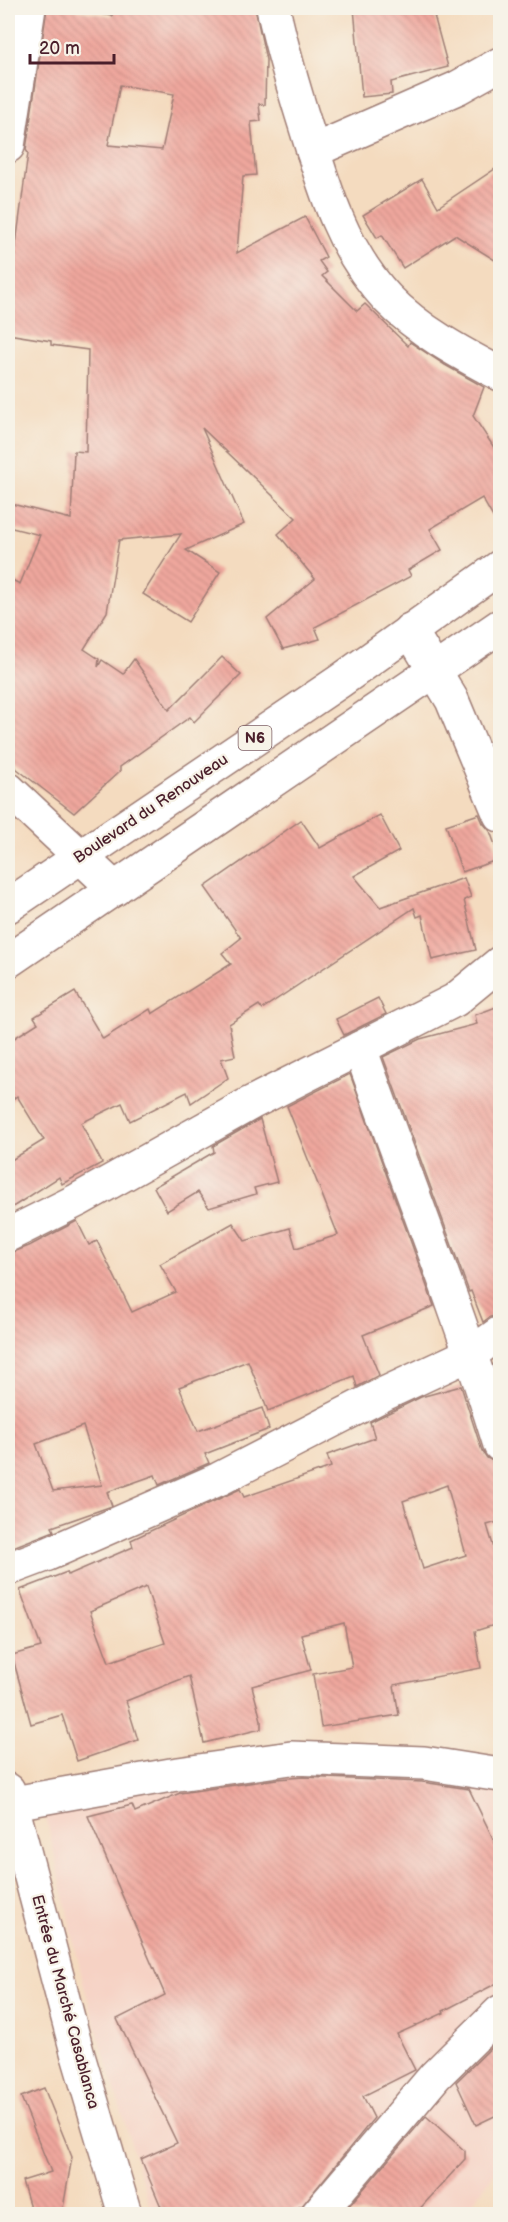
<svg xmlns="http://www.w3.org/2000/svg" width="508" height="2222" font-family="'Balsamiq Sans',sans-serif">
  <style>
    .built { fill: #f6d2c4 }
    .building { fill: url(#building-back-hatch); fill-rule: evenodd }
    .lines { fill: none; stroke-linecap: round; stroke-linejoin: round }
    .minor-casing { stroke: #9f7d75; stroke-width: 36 }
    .highway-casing { stroke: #9f7d75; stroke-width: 36 }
    .minor { stroke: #fff; stroke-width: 33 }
    .highway { stroke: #fff; stroke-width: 33 }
    .labels { text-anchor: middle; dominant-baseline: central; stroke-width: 4.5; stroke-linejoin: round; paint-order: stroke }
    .shield { fill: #f7f3e8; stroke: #7e5f64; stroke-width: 1.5 }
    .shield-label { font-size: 15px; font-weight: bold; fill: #4a1f2b }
    .street-label { font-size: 16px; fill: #4a1f2b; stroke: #f7f3e8 }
  </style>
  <defs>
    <pattern id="building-back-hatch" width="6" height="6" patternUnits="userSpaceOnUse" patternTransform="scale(1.5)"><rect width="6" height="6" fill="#efa79d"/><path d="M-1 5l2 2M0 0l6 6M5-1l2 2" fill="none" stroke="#ce8f87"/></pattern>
  </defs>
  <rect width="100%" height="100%" fill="#f7f3e8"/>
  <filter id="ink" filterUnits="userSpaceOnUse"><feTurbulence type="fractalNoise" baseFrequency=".0167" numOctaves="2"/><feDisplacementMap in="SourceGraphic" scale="12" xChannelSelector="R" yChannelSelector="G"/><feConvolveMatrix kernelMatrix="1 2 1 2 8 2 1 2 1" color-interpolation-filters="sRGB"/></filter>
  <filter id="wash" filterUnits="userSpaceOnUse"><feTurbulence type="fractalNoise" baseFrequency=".008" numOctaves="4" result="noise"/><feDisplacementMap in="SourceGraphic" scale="24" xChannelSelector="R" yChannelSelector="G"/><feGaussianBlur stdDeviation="1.35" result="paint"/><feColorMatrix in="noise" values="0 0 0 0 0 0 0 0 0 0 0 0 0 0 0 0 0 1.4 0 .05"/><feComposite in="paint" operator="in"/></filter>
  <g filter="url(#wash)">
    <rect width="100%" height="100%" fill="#f4dbbf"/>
    <polygon class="built" points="348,1746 500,1758 500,2166 464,2214 152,2214 84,1986 43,1804"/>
    <g id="blocks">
      <g class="building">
        <path d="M47,8H63L112,16L113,8H255L266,60L265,105L259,104L261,121L251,122L256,175L243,176L237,253L305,217L326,257L319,261L327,272L322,276L357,311L365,304L408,346L410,342L445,365L484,387L473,416L501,458V531L482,498L430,529L442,550L408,570L411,576L315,627L320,639L283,649L267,619L315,579L278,534L296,518L202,428L244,524L186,550L220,572L188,622L143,594L181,534L119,540L107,612L84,649L99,659L98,667L102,660L123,674L134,659L169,710L222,657L241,675L194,722L190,717L120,767V771L74,813L8,762V578L20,584L40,535L8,527V503L71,519L74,451L86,452L88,350L51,345V341L8,334V289L10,290L28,153L26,150ZM120,85L174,94L162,150L108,145Z"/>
        <polygon points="354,8 432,8 448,67 391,82 392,94 362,97"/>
        <polygon points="501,165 501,264 455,235 403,268 382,235 377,238 363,215 422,179 438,207"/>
        <polygon points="479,814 483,823 490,831 500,859 462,872 446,825"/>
        <polygon points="380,815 399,851 354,876 380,907 464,878 471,897 464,900 476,950 432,960 422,915 417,917 414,908 262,1009 259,1005 229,1024 235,1056 221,1059 228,1078 191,1103 187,1092 130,1121 122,1103 81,1123 102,1163 62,1184 59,1177 8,1210 8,1162 44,1140 17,1096 8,1103 8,1042 38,1023 34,1017 75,992 103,1039 150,1009 152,1014 231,964 222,953 241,938 205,887 301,820 320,848"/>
        <polygon points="378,998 386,1014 344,1035 336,1019"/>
        <polygon points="501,1005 501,1315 490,1317 483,1322 471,1291 469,1292 383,1057 420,1039 477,1024 475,1015"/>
        <path d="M350,1074L434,1306L363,1335L379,1375L357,1387L354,1376L268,1411L248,1361L179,1387L198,1431L262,1408L269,1429L205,1454L209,1463L159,1485L155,1475L107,1492L112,1506L52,1527L54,1531L8,1549V1254L29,1246L77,1221L89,1245L97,1241L132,1312L176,1292L160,1264L233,1223L245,1241L290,1228L296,1248L338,1235L287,1106ZM83,1426L102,1485L53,1491L36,1444Z"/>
        <polygon points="260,1119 277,1182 254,1188 256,1194 209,1208 198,1192 167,1211 154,1187 214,1152 213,1146"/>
        <path d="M461,1386L482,1451L487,1458L496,1463L501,1481V1521L487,1525L499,1565L493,1567L501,1592V1623L475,1631L481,1668L394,1685L399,1715L321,1727L313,1674L352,1667L344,1623L301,1634L311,1670L252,1686L261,1720V1729L204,1743L189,1676L126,1701L138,1740L77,1761L62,1715L31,1724L12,1655L41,1647L20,1590L67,1572L68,1575L133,1547L131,1540L240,1489L244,1497L331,1467L327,1455L375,1438L370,1422L421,1397ZM447,1485L466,1555L423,1569L403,1501ZM146,1587L165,1643L109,1662L90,1611Z"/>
        <polygon points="303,1777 422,1782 469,1789 501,1855 501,1981 443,2011 444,2013 397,2034 415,2070 363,2096 374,2118 302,2206 283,2214 164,2214 141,2159 177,2143 117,2019 165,1995 88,1816 132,1805 135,1812 180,1793 277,1779"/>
        <polygon points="501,2038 501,2113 476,2125 456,2082"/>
        <polygon points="44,2088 72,2157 62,2214 32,2214 22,2181 51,2172 21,2097"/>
        <polygon points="426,2116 465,2151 465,2159 415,2214 342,2214"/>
      </g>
    </g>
  </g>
  <g filter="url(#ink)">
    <use href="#blocks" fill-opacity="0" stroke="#9f7d75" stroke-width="1.5"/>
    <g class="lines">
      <g class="minor-casing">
        <g id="minor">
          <path d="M273,8C282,49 294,90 307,131C325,191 343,251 387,298C419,331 460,353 500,374"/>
          <polyline points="8,146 29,8"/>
          <polyline points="313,151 457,88 500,64"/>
          <polyline points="410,630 452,700 500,815"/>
          <polyline points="8,789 115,889"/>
          <path d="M360,1048C407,1181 459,1311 500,1445"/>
          <polyline points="8,1235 78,1200 251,1103 455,1000 500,963"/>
          <polyline points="8,1569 48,1554 219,1479 384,1394 472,1353 500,1333"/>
          <polyline points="8,1790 77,2052 125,2214"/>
          <polyline points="8,1804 171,1775 291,1758 424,1763 500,1775"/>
          <polyline points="318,2214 435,2076 500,2012"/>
        </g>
      </g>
      <g class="highway-casing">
        <g id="highway">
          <polyline points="8,906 340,681 500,567"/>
          <polyline points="8,961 500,626"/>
        </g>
      </g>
      <use href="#minor" class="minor"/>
      <use href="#highway" class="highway"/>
    </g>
  </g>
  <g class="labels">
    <rect class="shield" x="238.5" y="726" width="33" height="24" rx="4.5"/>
    <g class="shield-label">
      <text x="255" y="738">N6</text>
    </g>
    <g class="street-label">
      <text transform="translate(151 809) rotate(-34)">Boulevard du Renouveau</text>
      <text transform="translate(65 2002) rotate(75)">Entrée du Marché Casablanca</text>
    </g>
  </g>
  <rect width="508" height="2222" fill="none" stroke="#f7f3e8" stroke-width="30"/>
  <path d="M30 54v9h84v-9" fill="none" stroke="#4a1f2b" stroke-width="3"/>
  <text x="39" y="54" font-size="18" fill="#4a1f2b" stroke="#f7f3e8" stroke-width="4.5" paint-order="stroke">20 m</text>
</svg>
